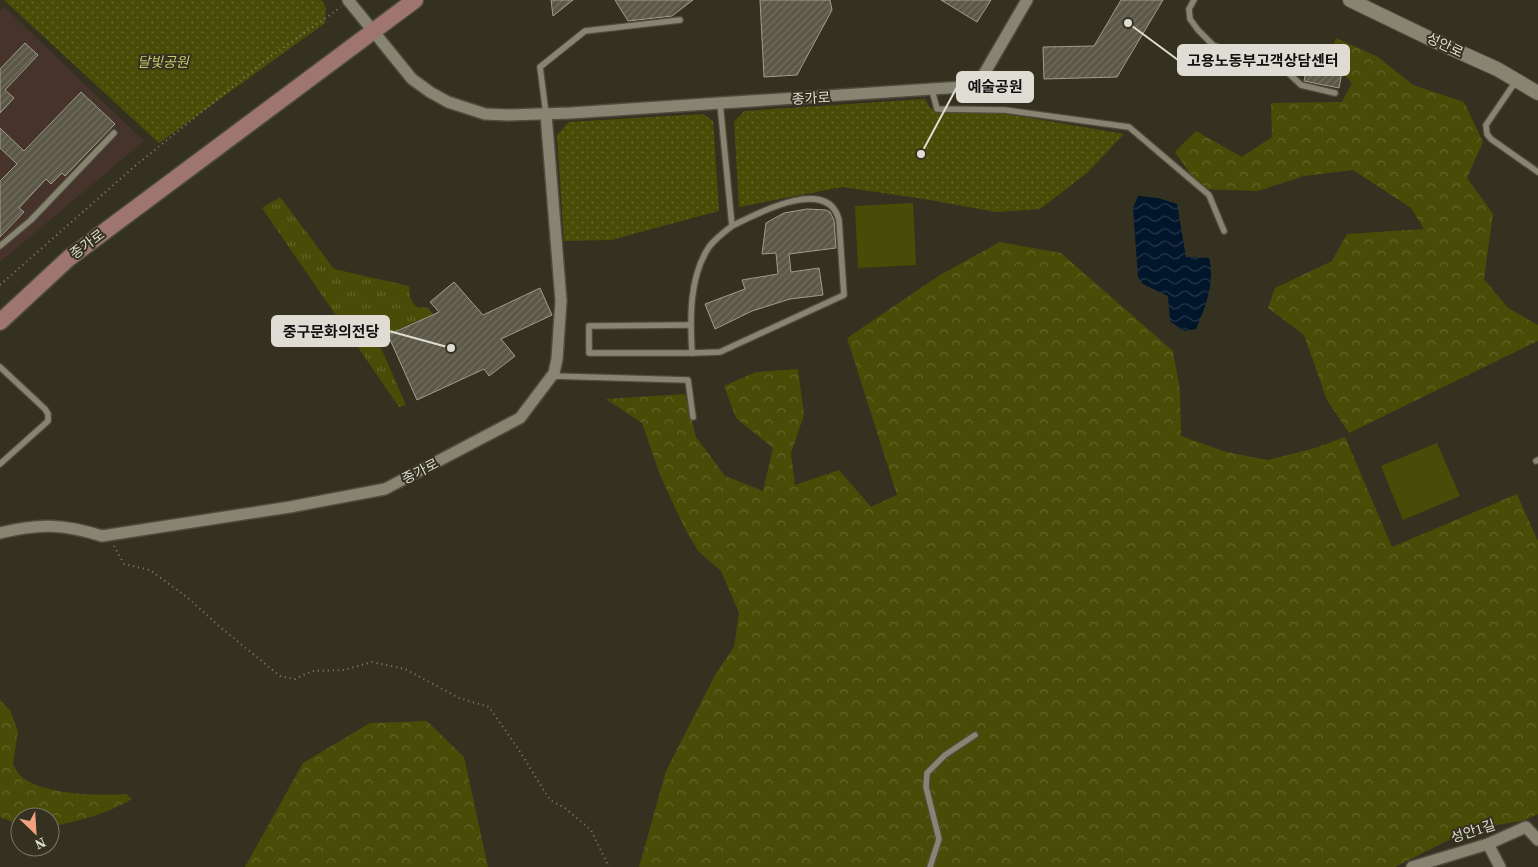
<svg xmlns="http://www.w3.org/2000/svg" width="1538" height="867" font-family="'Source Serif 4','Noto Sans KR',serif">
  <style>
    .education { fill: #46332c }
    .grass { fill: url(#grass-tufts) }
    .forest { fill: url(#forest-crowns) }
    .park { fill: url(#park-dots) }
    .pitch { fill: #494c06 }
    .water { fill: url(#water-waves) }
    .building { fill: url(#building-hatch); stroke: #a09d8a }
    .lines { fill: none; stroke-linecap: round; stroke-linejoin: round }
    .service-casing { stroke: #4e4c3e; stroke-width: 8 }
    .minor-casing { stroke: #4e4c3e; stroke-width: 14 }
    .tertiary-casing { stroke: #4e4c3e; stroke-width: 16 }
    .secondary-casing { stroke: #4e4c3e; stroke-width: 19 }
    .path { stroke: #838073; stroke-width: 2; stroke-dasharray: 1 4; stroke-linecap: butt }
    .service { stroke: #878472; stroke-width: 5.5 }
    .minor { stroke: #878472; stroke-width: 11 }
    .tertiary { stroke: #878472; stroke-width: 14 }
    .secondary { stroke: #9e766f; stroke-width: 16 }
    .labels { text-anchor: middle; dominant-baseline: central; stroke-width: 4; stroke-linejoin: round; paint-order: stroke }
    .street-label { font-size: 14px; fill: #dfddd3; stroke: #343121 }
    .park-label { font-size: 14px; font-style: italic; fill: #c4cb6f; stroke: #343121 }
    .leader { fill: none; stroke: #dfddd3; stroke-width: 2 }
    .callout-dot { fill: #dfddd3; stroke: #343121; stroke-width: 2 }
    .callout { fill: #dfddd3; stroke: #dfddd3; stroke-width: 2 }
    .callout-label { font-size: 15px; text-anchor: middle; font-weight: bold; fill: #111 }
  </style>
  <defs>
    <pattern id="grass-tufts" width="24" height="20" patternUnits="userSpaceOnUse" patternTransform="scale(1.25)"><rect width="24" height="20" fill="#494c06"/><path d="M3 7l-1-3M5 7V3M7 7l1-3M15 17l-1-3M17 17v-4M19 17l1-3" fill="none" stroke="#636529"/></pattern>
    <pattern id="forest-crowns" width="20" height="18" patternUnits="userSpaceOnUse" patternTransform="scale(1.25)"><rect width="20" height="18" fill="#494c06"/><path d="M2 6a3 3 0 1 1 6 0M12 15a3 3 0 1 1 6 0" fill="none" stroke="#636529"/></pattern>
    <pattern id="park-dots" width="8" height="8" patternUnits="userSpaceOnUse" patternTransform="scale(1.25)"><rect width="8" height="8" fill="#494c06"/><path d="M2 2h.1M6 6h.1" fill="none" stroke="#636529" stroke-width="1.8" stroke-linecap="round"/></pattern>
    <pattern id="water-waves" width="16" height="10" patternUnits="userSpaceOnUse" patternTransform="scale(1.25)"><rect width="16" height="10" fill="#01152b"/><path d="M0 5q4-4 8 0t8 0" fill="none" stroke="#263749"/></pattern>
    <pattern id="building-hatch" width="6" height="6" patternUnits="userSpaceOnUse" patternTransform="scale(1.25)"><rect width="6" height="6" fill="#5b5847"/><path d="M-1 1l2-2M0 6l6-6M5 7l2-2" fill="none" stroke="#727061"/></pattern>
  </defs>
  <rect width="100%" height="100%" fill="#343121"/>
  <polygon class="education" points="4,7 144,141 0,262 0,11"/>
  <polygon class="grass" points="280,197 334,269 409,286 410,298 416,307 428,308 433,314 377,339 406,405 399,407 262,208"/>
  <g class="forest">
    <polygon points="1336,38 1378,57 1413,85 1464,102 1483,142 1467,178 1493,214 1484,279 1508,308 1538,325 1538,341 1349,433 1327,400 1304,335 1268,308 1275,288 1332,261 1347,234 1424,229 1411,208 1353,170 1304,176 1258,191 1201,189 1175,152 1196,131 1242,157 1272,137 1271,103 1342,102 1352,83 1330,59"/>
    <polygon points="1000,242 1061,253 1173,351 1180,390 1181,436 1226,452 1268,460 1315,448 1345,437 1392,547 1517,494 1538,541 1538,814 1522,821 1471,829 1395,867 639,867 666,771 715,675 734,647 739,613 721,571 698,551 684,527 660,475 642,423 606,399 685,394 696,437 725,476 763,491 773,448 736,418 724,386 756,372 798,369 804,415 791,453 795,485 839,470 871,507 897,495 847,338 940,275"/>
    <path d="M0,700L10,710L18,731L13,764C15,768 18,774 22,777C44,795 98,796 126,794L132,799C108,814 77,821 50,827V817H20V825L0,817Z"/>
    <polygon points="427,721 464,757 488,867 245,867 303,763 370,723"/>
  </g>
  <g class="park">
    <polygon points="4,0 321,0 326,7 325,23 159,143"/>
    <polygon points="925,99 931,109 1007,114 1124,134 1087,173 1040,209 996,212 924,199 842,187 739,207 734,122 744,111"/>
    <polygon points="703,114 713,121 719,211 611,240 564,241 557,135 569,122"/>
  </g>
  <g class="pitch">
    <polygon points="913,203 916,265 858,268 855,206"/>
    <polygon points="1437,443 1460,496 1403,520 1381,466"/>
  </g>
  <path class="water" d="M1138,196L1158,198L1177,204L1186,257L1209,258C1215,283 1206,306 1196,329L1184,331L1170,321L1168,296L1143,284L1138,277L1133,208Z"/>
  <g class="building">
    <polygon points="551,0 573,0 553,16"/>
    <polygon points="615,0 693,0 672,16 628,21"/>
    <polygon points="760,0 830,0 832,10 797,75 764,77"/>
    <polygon points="941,0 991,0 977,22"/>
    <polygon points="1121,0 1163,0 1117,77 1044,79 1043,47 1094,46"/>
    <polygon points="25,43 38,55 5,90 14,98 0,113 0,69"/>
    <polygon points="1307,66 1342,72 1339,88 1304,81"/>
    <polygon points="81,92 115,124 65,176 62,173 51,184 46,179 19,208 24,212 0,237 0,181 17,164 0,148 0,128 24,151"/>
    <polygon points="807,209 826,210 830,212 834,220 836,248 789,254 791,272 819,268 823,295 790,299 752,311 715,329 705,304 745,289 742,280 778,274 776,253 762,254 766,223 784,213"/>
    <polygon points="454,282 483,315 540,288 552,315 501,339 515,356 489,376 484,369 417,400 388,335 439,312 430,302"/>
  </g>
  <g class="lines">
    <g class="service-casing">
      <g id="service">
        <polyline points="1194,0 1189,9 1190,19 1198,30 1213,45 1228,51 1241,53 1265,53 1279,64 1301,85 1335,93"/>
        <polyline points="1516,81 1486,125 1487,134 1491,139 1538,172"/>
        <polyline points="932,90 937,109 1005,110 1129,127 1209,195 1224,231"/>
        <path d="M720,103L732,226C724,232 715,239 709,247C689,277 690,319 692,353L720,352L844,295L839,220C828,175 756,214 732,226"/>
        <polyline points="546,114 540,67 585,31 680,20"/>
        <polyline points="0,246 31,220 114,133"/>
        <polyline points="690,325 589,326 589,353 692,353"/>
        <polyline points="0,367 45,409 48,414 48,421 0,464"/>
        <polyline points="552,376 688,380 693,417"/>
        <polyline points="1536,461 1538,460"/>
        <polyline points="930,867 939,839 926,787 927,773 945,755 975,735"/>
      </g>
    </g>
    <g class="minor-casing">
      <g id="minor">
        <polyline points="348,0 412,79 430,92 448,102 485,114 508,115 570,113 977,86 1027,0"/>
        <path d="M0,533C39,523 64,524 102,536L290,507L385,489L520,418L554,373L557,359L561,301L546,114"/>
        <polyline points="1488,844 1500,867"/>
        <polyline points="1412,867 1488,844 1526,827 1538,840"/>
      </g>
    </g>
    <g class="tertiary-casing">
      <polyline id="tertiary" points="1350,0 1435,41 1497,69 1538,93"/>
    </g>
    <g class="secondary-casing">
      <polyline id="secondary" points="0,322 69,258 415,0"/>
    </g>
    <g class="path">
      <polyline points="0,285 135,166 263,62 341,7"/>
      <polyline points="114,546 124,564 150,570 188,598 220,627 280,676 295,679 312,671 344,670 372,662 405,669 459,698 489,707 517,747 550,800 565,808 591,830 609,867"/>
    </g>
    <use href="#service" class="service"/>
    <use href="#minor" class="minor"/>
    <use href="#tertiary" class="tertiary"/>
    <use href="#secondary" class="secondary"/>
  </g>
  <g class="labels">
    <g class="street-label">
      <text transform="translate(1445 45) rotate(25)">성안로</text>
      <text transform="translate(811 98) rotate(-3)">종가로</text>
      <text transform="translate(87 244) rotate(-37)">종가로</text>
      <text transform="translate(420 471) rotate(-27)">종가로</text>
      <text transform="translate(1473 831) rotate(-18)">성안1길</text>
    </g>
    <g class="park-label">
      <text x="163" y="62">달빛공원</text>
    </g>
  </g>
  <path class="leader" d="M1128 23L1178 60M921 154L957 87M451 348L389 331"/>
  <g class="callout-dot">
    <circle cx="1128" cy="23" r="5"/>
    <circle cx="921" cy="154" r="5"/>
    <circle cx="451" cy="348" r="5"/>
  </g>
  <g class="callout">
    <rect x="1178" y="45" width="171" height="30" rx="5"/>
    <rect x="957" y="72" width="76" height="30" rx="5"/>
    <rect x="272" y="316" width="117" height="30" rx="5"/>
  </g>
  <g class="callout-label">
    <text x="1263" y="66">고용노동부고객상담센터</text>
    <text x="995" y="92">예술공원</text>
    <text x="331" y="337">중구문화의전당</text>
  </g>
  <g transform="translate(35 832) rotate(155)"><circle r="24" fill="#343121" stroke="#787668"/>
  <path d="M0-4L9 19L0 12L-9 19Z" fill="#f3a081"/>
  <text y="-8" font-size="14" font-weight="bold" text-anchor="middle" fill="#dfddd3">N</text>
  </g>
</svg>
